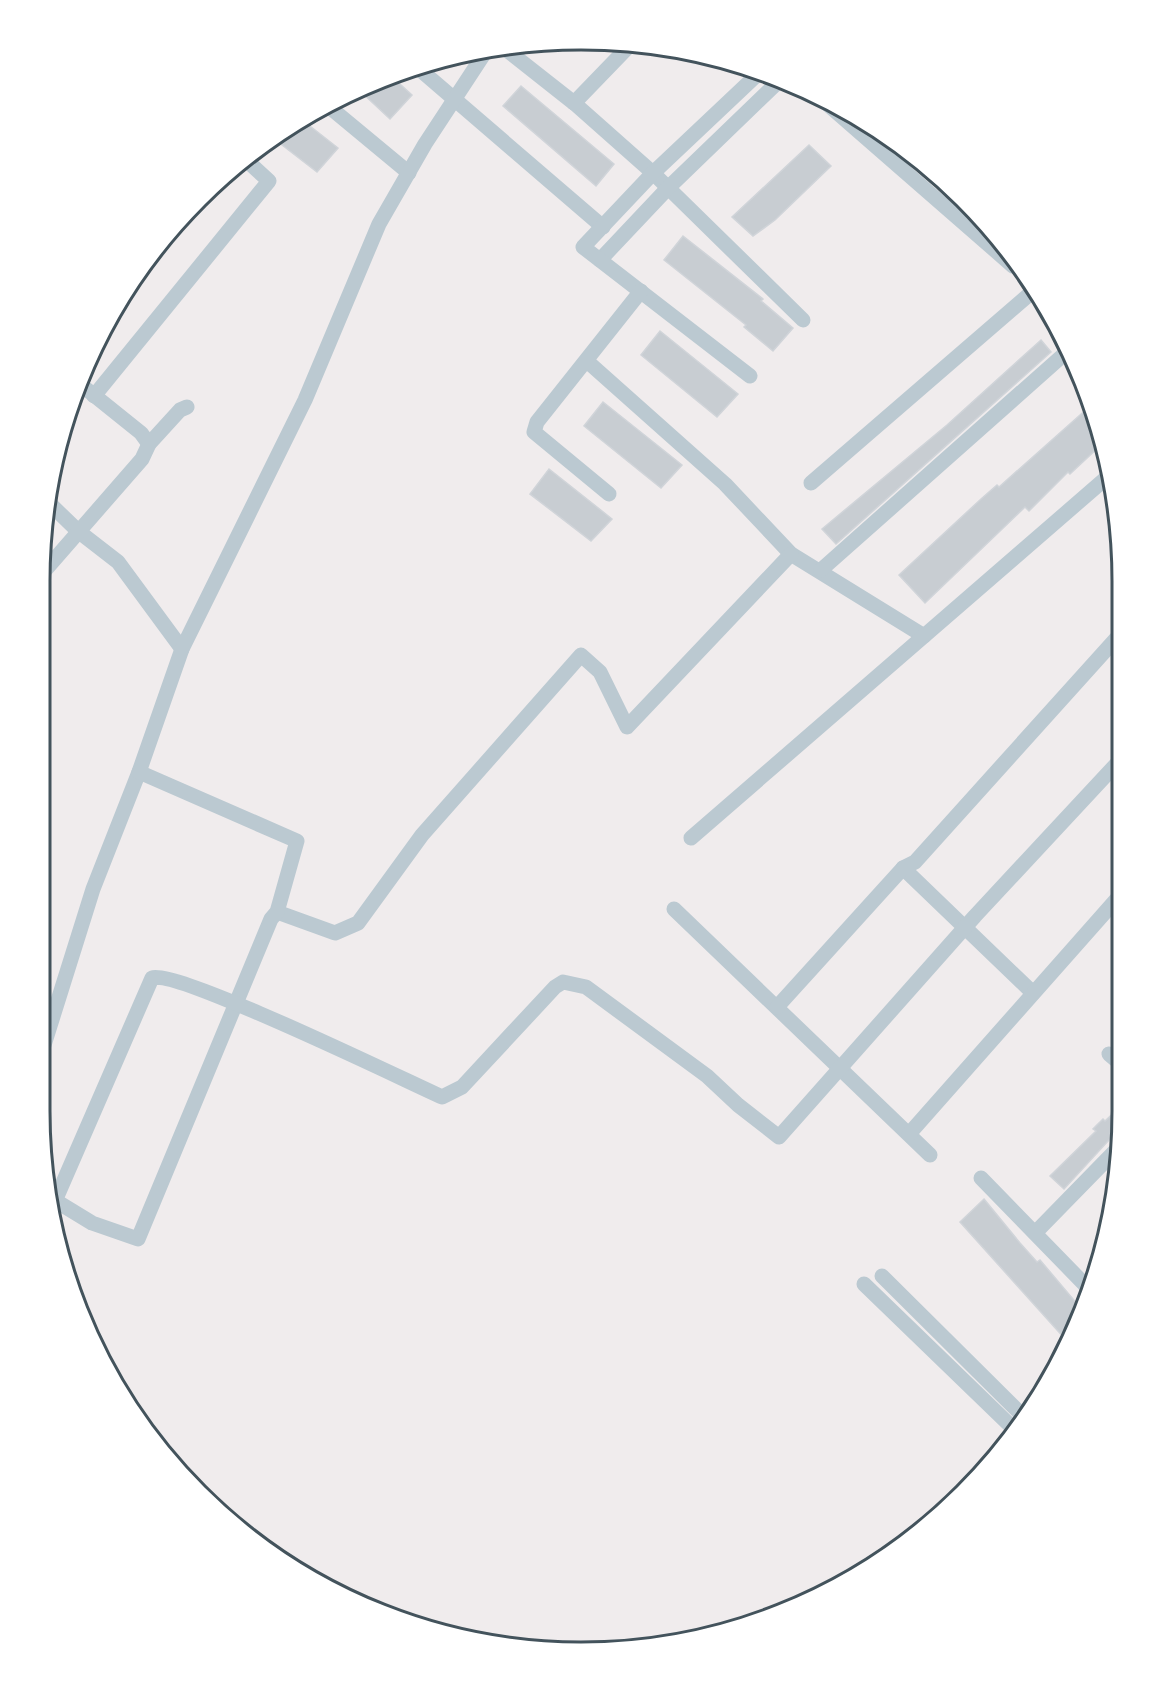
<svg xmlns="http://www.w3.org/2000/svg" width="1162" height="1692" font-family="'Nunito Sans',sans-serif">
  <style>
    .building { fill: #c8cdd2; stroke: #d0d4d9; stroke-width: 1.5 }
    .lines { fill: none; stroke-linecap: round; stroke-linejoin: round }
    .street { stroke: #bbc9d1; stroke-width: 15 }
    .rim { fill: none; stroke: #43535c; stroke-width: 3 }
  </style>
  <rect width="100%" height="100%" fill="#f0eced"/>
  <g class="building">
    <polygon points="390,75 412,95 390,119 358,89"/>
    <polygon points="521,86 614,164 596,186 503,106"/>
    <polygon points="301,119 338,148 317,172 273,138 280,130"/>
    <polygon points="809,145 831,166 775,220 753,236 732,217"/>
    <polygon points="683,236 763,299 761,301 793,328 773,351 744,327 746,325 664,260"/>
    <polygon points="660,331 738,394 717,417 641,355"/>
    <polygon points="1041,340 1051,352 836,544 822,529 947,425"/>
    <polygon points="603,402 682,465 661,488 584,426"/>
    <polygon points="1089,407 1102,444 1070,474 1068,472 1029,511 1025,507 925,603 899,575 981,499 997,485 999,487"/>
    <polygon points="549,469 612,519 591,541 530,494"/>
    <polygon points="1123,1104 1121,1127 1064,1189 1050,1176 1096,1131 1093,1129 1103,1119 1105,1121"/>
    <polygon points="984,1199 1020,1243 1037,1262 1040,1260 1084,1312 1074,1333 1066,1340 960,1222"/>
  </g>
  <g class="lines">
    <g class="street">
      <polyline points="503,47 574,103 653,173 803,320"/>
      <polyline points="417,67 603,227"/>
      <polyline points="817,95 1013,266"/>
      <polyline points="574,103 631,44"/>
      <polyline points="327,105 409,173"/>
      <polyline points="600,260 667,189 782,78"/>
      <polyline points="588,362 725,484 791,554 924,636"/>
      <polyline points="750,376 583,247 653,173 760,72"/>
      <polyline points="80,384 141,433 149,444"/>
      <polyline points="94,396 269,181 245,159"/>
      <polyline points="811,483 1032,292"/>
      <polyline points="609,494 534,432 537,422 641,291"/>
      <polyline points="47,501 78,531 118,562 182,649"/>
      <polyline points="821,570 1070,349"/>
      <polyline points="40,576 142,459 149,444 180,410 187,407"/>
      <polyline points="691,838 1112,473"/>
      <polyline points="903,868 1033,993"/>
      <polyline points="674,909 930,1155"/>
      <polyline points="277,912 335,933 358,923 422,835 581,655 600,672 627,727 791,554"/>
      <polyline points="777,1007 903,868 915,862 1123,631"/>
      <polyline points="1109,1054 1123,1066"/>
      <polyline points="39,1061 93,889 139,772 182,649 305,400 379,224 425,144 488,48"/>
      <polyline points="909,1134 1123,892"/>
      <polyline points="981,1178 1090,1290"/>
      <polyline points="51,1198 92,1223 138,1239 271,919 277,912 297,841 139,772"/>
      <path d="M55,1201L152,978C177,969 402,1079 442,1097L462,1087L555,987L563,982L586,987L707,1076L738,1105L779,1137L975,916L1123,757"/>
      <polyline points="1035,1233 1120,1146"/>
      <polyline points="882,1276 1026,1419"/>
      <polyline points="864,1284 1016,1431"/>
    </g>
  </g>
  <path d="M0 0H1162V1692H0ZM581 50H581A531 531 0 0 1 1112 581V1111A531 531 0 0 1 581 1642H581A531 531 0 0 1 50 1111V581A531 531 0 0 1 581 50Z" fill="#fff" fill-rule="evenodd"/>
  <path class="rim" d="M581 50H581A531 531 0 0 1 1112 581V1111A531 531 0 0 1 581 1642H581A531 531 0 0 1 50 1111V581A531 531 0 0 1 581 50Z"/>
</svg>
